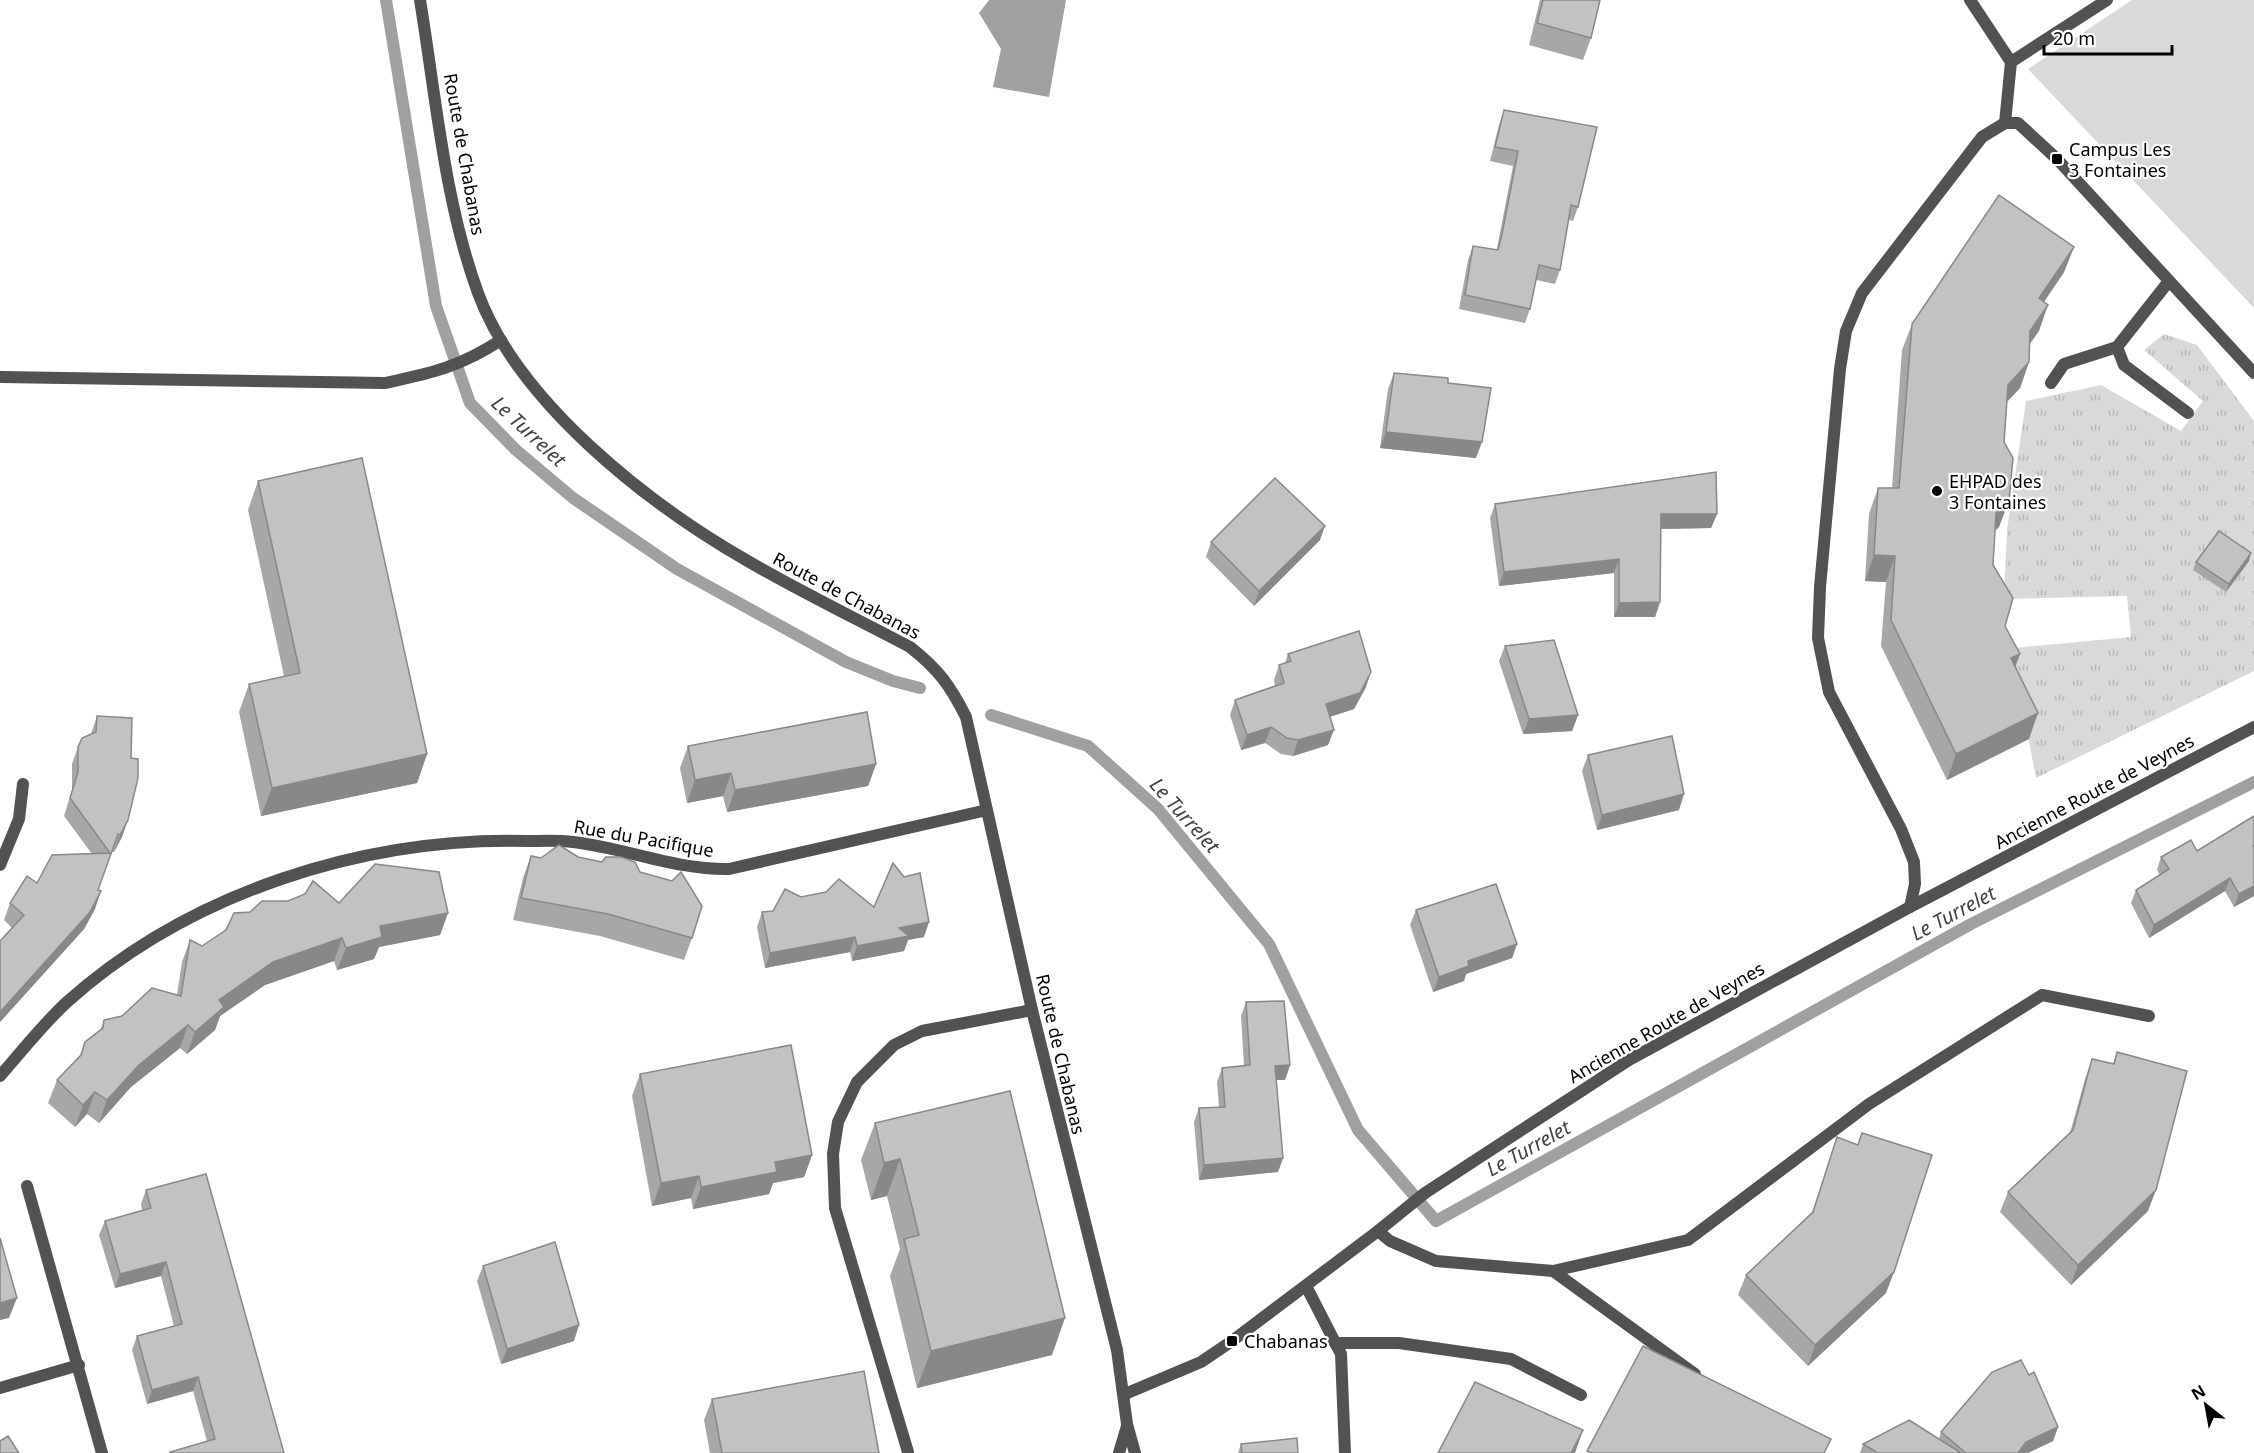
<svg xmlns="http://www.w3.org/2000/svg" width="2254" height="1453" font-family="'Noto Sans',sans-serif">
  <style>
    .green { fill: #d9d9d9 }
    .park { fill: url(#park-tufts) }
    .water { fill: #a0a0a0 }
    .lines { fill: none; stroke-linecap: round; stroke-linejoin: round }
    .stream { stroke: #a0a0a0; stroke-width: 12 }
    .service { stroke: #525252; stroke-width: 12 }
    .minor { stroke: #525252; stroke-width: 12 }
    .wall { fill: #a7a7a7 }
    .shaded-wall { fill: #888 }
    .building { fill: #c2c2c2; stroke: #888; stroke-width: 1.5 }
    .poi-dot { fill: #000; stroke: #fff; stroke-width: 2 }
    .labels { text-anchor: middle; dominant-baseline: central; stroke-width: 4.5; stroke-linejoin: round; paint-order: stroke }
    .poi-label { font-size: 18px; fill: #000; stroke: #fff; text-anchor: start }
    .street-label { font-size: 18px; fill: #000; stroke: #fff }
    .water-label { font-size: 20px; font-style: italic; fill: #414141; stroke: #fff }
  </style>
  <defs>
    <pattern id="park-tufts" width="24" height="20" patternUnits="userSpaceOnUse" patternTransform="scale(1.5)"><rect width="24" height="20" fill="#d9d9d9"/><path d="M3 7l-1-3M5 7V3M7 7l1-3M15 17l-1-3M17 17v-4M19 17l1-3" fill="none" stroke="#b8b8b8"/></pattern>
  </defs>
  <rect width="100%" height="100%" fill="#fff"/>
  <polygon class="green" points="2132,0 2254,0 2254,308 2028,69"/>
  <polygon class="park" points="2164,334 2197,345 2254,421 2254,671 2036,778 2021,700 2003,649 2131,637 2127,596 2004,599 2007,530 2026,401 2101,385 2181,431 2203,401 2144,350"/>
  <polygon class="water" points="989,0 1066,0 1049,97 993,87 1001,49 979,13"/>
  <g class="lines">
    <g class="stream">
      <polyline points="386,0 436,306 470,403 516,450 573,498 677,569 846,662 893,681 920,688"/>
      <polyline points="991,715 1088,746 1158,809 1269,944 1358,1130 1436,1221 1971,924 2254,782"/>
    </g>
    <g class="service">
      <polyline points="1970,0 2011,62 2005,123"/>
      <polyline points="2011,62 2107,0"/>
      <polyline points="2117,347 2124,365 2188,413"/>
      <path d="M0,377L385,383C431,373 460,367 501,340"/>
      <polyline points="2051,383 2064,364 2117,347 2169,281"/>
      <polyline points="1910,907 1915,884 1914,862 1901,829 1829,692 1818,638 1820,587 1840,369 1846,331 1862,293 1982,137 2005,123 2018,123 2057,159 2254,373"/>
      <polyline points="27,1186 102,1453"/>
      <polyline points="1378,1231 1390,1241 1436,1261 1553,1271 1688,1240 1869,1104 2042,995 2149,1016"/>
      <polyline points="1553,1271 1695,1374"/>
      <polyline points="1306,1286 1341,1354 1345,1453"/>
      <polyline points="1335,1343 1399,1343 1511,1359 1581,1395"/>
      <polyline points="0,1388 79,1365"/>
      <polyline points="908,1452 835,1208 833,1154 838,1122 857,1082 894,1045 922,1031 1032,1010"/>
    </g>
    <g class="minor">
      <path d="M420,0C436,97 444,200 478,293C518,402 647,503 746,560C799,591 855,618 910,647C938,669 950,685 966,717L1032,1010L1117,1350L1127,1424L1135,1453"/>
      <polyline points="0,865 19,819 23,784"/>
      <path d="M0,1076C22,1051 43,1024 67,1002C190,892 364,837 527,841C542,841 558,840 573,842C626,848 675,870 729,869L987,810"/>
      <polyline points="1125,1394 1201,1362 1232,1341 1378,1231 1425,1193 1629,1060 1910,907 2254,727"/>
      <polyline points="1119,1453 1127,1426"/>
    </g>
  </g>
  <g class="wall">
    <polygon points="1540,0 1600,0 1591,38 1583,60 1529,45"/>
    <polygon points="1504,110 1578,207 1573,221 1569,220 1560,270 1555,284 1536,280 1530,309 1525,323 1459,309 1468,260 1473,246 1496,250 1497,248 1513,166 1490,161 1499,125"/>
    <polygon points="2074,247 2064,272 2044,302 2039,331 2030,343 2029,362 2020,388 2007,402 1999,527 1995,531 1993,565 2005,626 2015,667 2029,739 1947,780 1881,646 1886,582 1865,581 1869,514 1878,488 1892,488 1902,350 1912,324"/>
    <polygon points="1394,373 1448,383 1476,458 1380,448 1388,389"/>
    <polygon points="258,481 427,754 417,783 261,816 239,712 249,684 284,676 248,510"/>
    <polygon points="1495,504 1717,514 1711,528 1661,529 1660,602 1655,617 1614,617 1614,573 1499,586 1490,518"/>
    <polygon points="1320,540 1254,606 1206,557 1211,542"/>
    <polygon points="2249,561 2226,592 2193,570 2196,562"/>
    <polygon points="1505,646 1578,715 1572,731 1523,734 1499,661"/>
    <polygon points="1288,654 1366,687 1354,709 1329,717 1328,745 1293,756 1281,754 1265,743 1241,750 1230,715 1235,700 1275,686 1274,680 1279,665 1285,663"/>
    <polygon points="97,716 122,837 114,852 112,852 98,890 95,909 84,929 0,1022 0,941 12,928 4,920 10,903 37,883 92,854 64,816 72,790 72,764 78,747 91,734"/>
    <polygon points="688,746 876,764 868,786 727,812 723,796 687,803 680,768"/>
    <polygon points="1588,755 1679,810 1597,830 1582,771"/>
    <polygon points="2197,851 2254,896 2234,907 2225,891 2149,938 2131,903 2136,890 2160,875 2157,870 2161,857"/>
    <polygon points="531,856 541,858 578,857 602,862 640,872 692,938 684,960 600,936 513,920 523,878"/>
    <polygon points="801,897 874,907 924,937 908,940 904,951 852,961 850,952 765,968 757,927 762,912 773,911"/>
    <polygon points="339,903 448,913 440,935 379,947 374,959 337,970 334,961 265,985 220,1016 215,1030 187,1054 180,1048 131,1087 99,1123 87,1114 75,1127 48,1103 57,1080 80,1056 85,1042 100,1031 104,1020 122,1016 177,995 182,962 190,940 202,946"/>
    <polygon points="1416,910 1517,944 1512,958 1466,974 1464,981 1433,992 1410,925"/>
    <polygon points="1246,1002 1290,1065 1285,1080 1276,1080 1283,1158 1278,1172 1199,1180 1194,1122 1199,1108 1219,1107 1217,1082 1222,1068 1244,1066 1241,1016"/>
    <polygon points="2117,1052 2148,1211 2071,1285 2000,1212 2008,1192 2070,1133 2085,1079 2092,1059 2113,1064"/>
    <polygon points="640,1074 812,1155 804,1177 773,1183 769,1194 693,1209 691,1198 652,1206 632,1096"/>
    <polygon points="875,1123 1052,1355 917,1388 890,1276 900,1249 887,1196 871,1200 861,1160"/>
    <polygon points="1862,1133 1886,1293 1808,1366 1738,1295 1746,1275 1812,1213 1837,1137 1857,1145"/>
    <polygon points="146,1190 284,1453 169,1453 170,1452 207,1441 193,1391 147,1404 132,1350 137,1336 174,1326 161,1276 115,1288 99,1235 105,1221 142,1210 141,1204"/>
    <polygon points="483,1266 574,1341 501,1364 477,1281"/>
    <polygon points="712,1399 879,1453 710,1453 704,1420"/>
    <polygon points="2058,1427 2053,1441 2028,1453 1860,1453 1863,1444 1939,1439 1941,1432"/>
    <polygon points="1241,1444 1298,1453 1238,1453"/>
  </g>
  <g class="shaded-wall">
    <polygon points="2074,247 2064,272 2029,324 2039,298"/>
    <polygon points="2048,305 2039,331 2021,356 2030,331"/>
    <polygon points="2029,362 2020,388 1998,411 2008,385"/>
    <polygon points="1386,432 1482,442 1476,458 1380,448"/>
    <polygon points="2009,501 1999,527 1987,538 1996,513"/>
    <polygon points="1661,514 1717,514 1711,528 1655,529"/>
    <polygon points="1325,526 1320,540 1254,606 1259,591"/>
    <polygon points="2251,553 2249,561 2226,592 2229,584"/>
    <polygon points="1874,555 1895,556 1886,582 1865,581"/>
    <polygon points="1619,559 1614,573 1499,586 1504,572"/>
    <polygon points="1660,602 1655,617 1614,617 1619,603"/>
    <polygon points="2020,654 2011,679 2011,658"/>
    <polygon points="1371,672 1366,687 1354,709 1320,720 1326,704"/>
    <polygon points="2038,713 2029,739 1947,780 1956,754"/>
    <polygon points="1578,715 1572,731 1523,734 1529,719"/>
    <polygon points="1271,727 1265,743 1241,750 1247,735"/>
    <polygon points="1334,730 1328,745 1293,756 1298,740"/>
    <polygon points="427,754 417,783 261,816 272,788"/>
    <polygon points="876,764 868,786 727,812 735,790"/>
    <polygon points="731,773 723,796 687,803 695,780"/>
    <polygon points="1684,794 1679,810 1597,830 1602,815"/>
    <polygon points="128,820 122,837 114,852 120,835"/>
    <polygon points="2230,878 2225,891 2149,938 2154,925"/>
    <polygon points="2254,886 2254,896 2234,907 2239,894"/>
    <polygon points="101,891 95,909 84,929 0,1022 0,1012"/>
    <polygon points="448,913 440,935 379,947 374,959 337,970 346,948 380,926"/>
    <polygon points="929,922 924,937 908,940 904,951 852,961 857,946 899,928"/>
    <polygon points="855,937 850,952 765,968 770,953"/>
    <polygon points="342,938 334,961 265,985 220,1016 215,1030 187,1054 195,1032 219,1000 273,962"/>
    <polygon points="1517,944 1512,958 1466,974 1464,981 1433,992 1439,977 1468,961"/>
    <polygon points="188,1025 180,1048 131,1087 99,1123 107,1100 139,1065"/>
    <polygon points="1290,1065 1285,1080 1269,1080 1275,1066"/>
    <polygon points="95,1092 87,1114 75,1127 83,1105"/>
    <polygon points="812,1155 804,1177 773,1183 769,1194 693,1209 701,1187 775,1162"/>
    <polygon points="1283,1158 1278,1172 1199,1180 1204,1165"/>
    <polygon points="900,1159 887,1196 871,1200 884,1163"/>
    <polygon points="699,1176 691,1198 652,1206 661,1183"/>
    <polygon points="2156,1190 2148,1211 2071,1285 2078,1265"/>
    <polygon points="166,1262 161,1276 115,1288 120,1274"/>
    <polygon points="1894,1272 1886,1293 1808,1366 1815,1345"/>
    <polygon points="17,1298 9,1318 0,1320 0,1303"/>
    <polygon points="1065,1318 1052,1355 917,1388 931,1351"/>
    <polygon points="579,1325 574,1341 501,1364 507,1349"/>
    <polygon points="198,1377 193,1391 147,1404 152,1390"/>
    <polygon points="2058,1427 2053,1441 2028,1453 2018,1453 2026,1442"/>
    <polygon points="1583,1430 1575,1453 1571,1453"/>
  </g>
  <g class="building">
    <polygon points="1543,0 1600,0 1591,38 1537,23"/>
    <polygon points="1504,110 1597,127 1578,207 1571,205 1560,270 1539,265 1530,309 1465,295 1473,246 1498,250 1502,234 1518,151 1495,147"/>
    <polygon points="1999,195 2074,247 2039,298 2048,305 2030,331 2029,362 2008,385 2004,442 2013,458 2009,501 1996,513 1993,565 2013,598 2005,626 2020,654 2011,658 2038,713 1956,754 1891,620 1895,556 1874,555 1878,488 1899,488 1912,324"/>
    <polygon points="1394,373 1448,378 1448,383 1491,388 1482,442 1386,432"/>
    <polygon points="362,458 427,754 272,788 249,684 300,673 258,481"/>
    <polygon points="1716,472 1717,514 1661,514 1660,602 1619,603 1619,559 1504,572 1495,504"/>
    <polygon points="1275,478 1325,526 1259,591 1211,542"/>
    <polygon points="2219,531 2251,553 2229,584 2196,562"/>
    <polygon points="1359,631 1371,672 1360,693 1326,704 1334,730 1298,740 1287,738 1271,727 1247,735 1235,700 1284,683 1279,665 1291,661 1288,654"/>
    <polygon points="1554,640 1578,715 1529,719 1505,646"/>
    <polygon points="867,712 876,764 735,790 731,773 695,780 688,746"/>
    <polygon points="97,716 132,718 131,758 138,759 138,778 128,820 120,835 118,834 98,890 101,891 90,912 0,1012 0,941 24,915 10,903 27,876 37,883 52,855 110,853 70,798 78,772 78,747 82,738 96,732"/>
    <polygon points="1672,736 1684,794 1602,815 1588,755"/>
    <polygon points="2254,816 2254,845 2253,846 2254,847 2254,886 2239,894 2230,878 2154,925 2136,890 2169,869 2161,857 2191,840 2197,851"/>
    <polygon points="559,845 578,857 602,862 606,857 621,857 635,862 640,872 672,881 681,872 702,906 692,938 608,914 521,898 531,856 541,858"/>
    <polygon points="893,863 904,877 920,873 929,922 899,928 909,936 857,946 855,937 770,953 762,912 773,911 785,889 801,897 826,892 839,879 874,907"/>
    <polygon points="375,864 439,872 448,913 380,926 382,937 346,948 342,938 273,962 219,1000 224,1007 195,1032 188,1025 139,1065 107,1100 95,1092 83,1105 57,1080 81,1055 85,1042 103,1028 104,1020 122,1016 152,988 181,996 190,940 202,946 226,930 234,913 250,912 262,901 288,901 305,894 313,881 339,903"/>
    <polygon points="1496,884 1517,944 1468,961 1469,966 1439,977 1416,910"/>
    <polygon points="1284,1001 1290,1065 1275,1066 1283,1158 1204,1165 1199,1108 1225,1107 1222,1068 1250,1065 1246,1002"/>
    <polygon points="791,1045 812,1155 775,1162 777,1172 701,1187 699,1176 661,1183 640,1074"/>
    <polygon points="2117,1052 2187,1071 2156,1190 2078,1265 2008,1192 2073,1130 2092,1059 2114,1064"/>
    <polygon points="1010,1091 1065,1318 931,1351 904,1239 919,1235 900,1159 884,1163 875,1123"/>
    <polygon points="1862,1133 1932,1155 1894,1272 1815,1345 1746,1275 1813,1212 1837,1137 1858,1145"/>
    <polygon points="206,1174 284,1453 170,1453 170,1452 215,1439 198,1377 152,1390 137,1336 182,1324 166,1262 120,1274 105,1221 151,1208 146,1190"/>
    <polygon points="0,1238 17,1298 0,1303"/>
    <polygon points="555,1242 579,1325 507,1349 483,1266"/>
    <polygon points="1643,1346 1831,1439 1824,1453 1591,1453 1587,1451"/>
    <polygon points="2021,1360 2029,1375 2034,1372 2058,1427 2026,1442 2018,1453 1966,1453 1941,1432 1992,1372"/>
    <polygon points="864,1371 879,1453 722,1453 712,1399"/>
    <polygon points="1475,1382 1583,1430 1571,1453 1438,1453"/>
    <polygon points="1909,1420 1961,1453 1878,1453 1863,1444"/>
    <polygon points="8,1436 19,1453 0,1453 0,1441"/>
    <polygon points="1297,1438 1298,1453 1242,1453 1241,1444"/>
  </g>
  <g class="poi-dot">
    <rect x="2051" y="153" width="12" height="12" rx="3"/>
    <circle cx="1937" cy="491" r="6"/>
    <rect x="1226" y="1335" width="12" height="12" rx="3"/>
  </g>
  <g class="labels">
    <g class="poi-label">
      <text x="2069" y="149">Campus Les<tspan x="2069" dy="21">3 Fontaines</tspan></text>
      <text x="1949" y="481">EHPAD des<tspan x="1949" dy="21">3 Fontaines</tspan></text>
      <text x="1244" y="1341">Chabanas</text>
    </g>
    <g class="street-label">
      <text transform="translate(465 154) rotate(80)">Route de Chabanas</text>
      <text transform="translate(847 595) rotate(28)">Route de Chabanas</text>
      <text transform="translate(2094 791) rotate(-28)">Ancienne Route de Veynes</text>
      <text transform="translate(644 838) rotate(10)">Rue du Pacifique</text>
      <text transform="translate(1666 1022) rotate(-30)">Ancienne Route de Veynes</text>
      <text transform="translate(1061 1054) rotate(77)">Route de Chabanas</text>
    </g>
    <g class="water-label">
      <text transform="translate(529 431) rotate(43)">Le Turrelet</text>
      <text transform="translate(1185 815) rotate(48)">Le Turrelet</text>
      <text transform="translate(1953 913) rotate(-28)">Le Turrelet</text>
      <text transform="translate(1528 1148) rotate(-29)">Le Turrelet</text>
    </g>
  </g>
  <g transform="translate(2206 1405) rotate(329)" stroke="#ffffff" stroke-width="4.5" paint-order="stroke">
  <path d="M0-4.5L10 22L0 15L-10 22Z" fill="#000000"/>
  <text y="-9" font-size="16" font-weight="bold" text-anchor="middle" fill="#000000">N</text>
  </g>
  <path d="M2044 45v9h128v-9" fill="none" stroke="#000000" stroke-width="3"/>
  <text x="2053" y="45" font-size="18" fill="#000000" stroke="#ffffff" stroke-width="4.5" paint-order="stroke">20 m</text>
</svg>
